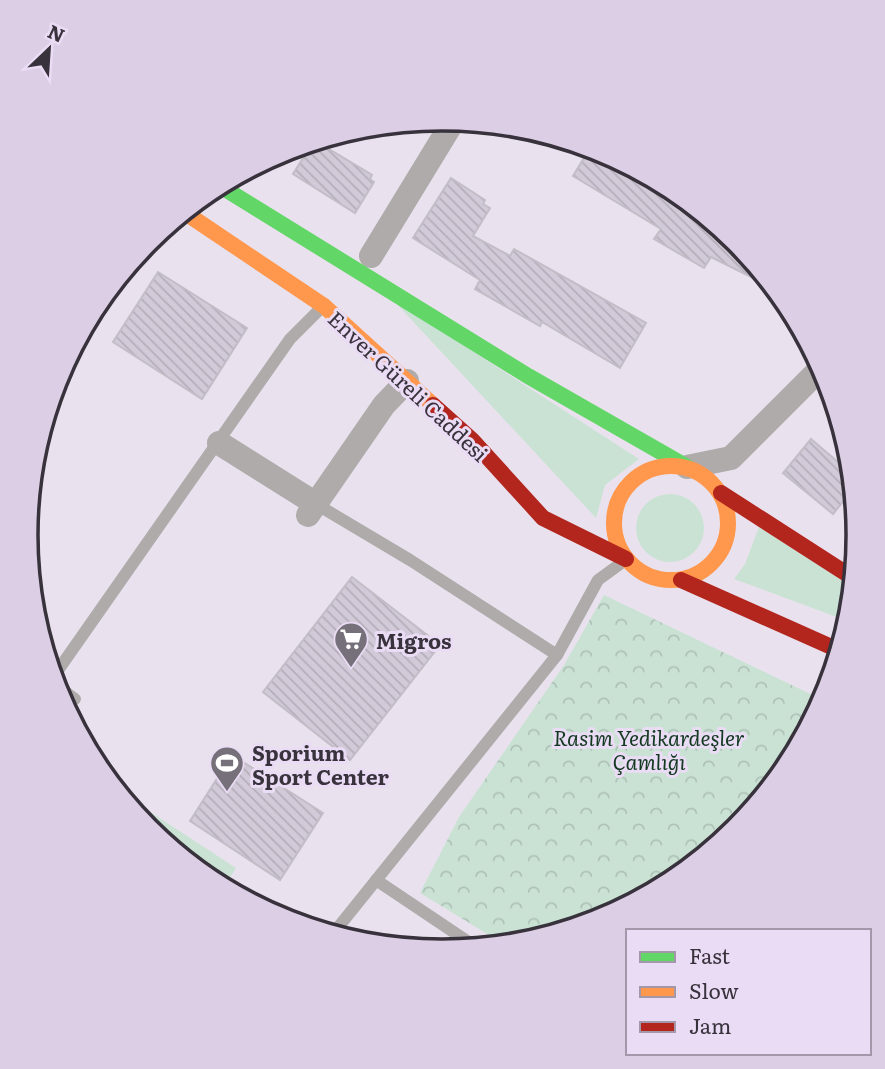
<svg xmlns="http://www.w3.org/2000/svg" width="885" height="1069" font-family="Literata,serif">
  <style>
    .green { fill: #cae2d4 }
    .forest { fill: url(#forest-crowns) }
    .building { fill: url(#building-back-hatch); stroke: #c2bdc7; stroke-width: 2 }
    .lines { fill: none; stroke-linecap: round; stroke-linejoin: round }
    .lane { stroke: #aeabaa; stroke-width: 12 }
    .street { stroke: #aeabaa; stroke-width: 24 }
    .fast { stroke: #63d668; stroke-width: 16 }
    .slow { stroke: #ff974d; stroke-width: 16 }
    .jam { stroke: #b3261e; stroke-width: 16 }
    .labels { text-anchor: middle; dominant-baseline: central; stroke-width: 6; stroke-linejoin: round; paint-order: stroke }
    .street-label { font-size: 21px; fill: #38323c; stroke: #eadcf4 }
    .poi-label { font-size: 21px; font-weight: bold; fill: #38323c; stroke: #eadcf4; text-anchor: start }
    .park-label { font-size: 21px; font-style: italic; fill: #133a21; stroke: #eadcf4 }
    .rim { fill: none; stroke: #38323c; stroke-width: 3.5 }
  </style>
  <defs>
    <pattern id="forest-crowns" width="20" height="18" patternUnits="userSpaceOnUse" patternTransform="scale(1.75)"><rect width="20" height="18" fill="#cae2d4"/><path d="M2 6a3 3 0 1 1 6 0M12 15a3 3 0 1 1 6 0" fill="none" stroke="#aec2b7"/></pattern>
    <pattern id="building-back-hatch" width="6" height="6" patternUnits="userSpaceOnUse" patternTransform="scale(1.75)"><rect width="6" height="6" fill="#d2cad8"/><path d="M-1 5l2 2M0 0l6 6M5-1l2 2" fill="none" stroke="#b5aeba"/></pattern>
  </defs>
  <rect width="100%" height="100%" fill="#e9e2ee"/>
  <g class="green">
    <polygon points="392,299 639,459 605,485 596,518"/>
    <circle cx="670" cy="528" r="34"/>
    <polygon points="759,527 849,585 842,619 734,579 745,564"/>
    <polygon points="126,796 236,868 227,882 148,829"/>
  </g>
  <polygon class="forest" points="604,595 823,700 737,829 601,919 497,940 420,893 459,817 564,665"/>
  <g class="building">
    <polygon points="319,143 372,175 370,179 374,182 355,213 293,174 312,144"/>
    <polygon points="590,148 602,150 736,240 767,285 711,257 704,268 654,239 661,229 573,176"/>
    <polygon points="451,178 485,200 483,204 490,208 473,236 510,256 514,249 646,323 620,368 542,322 540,326 475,289 480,280 413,238"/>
    <polygon points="158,272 247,328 202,399 113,342"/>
    <polygon points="811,439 845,468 850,493 833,514 783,473"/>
    <polygon points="352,577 440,645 350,760 263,692"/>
    <polygon points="232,755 323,813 280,880 190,821"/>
  </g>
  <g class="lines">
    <g class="lane">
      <polyline points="316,504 410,560 557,655 598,580 620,564"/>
      <polyline points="54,676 290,339 321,308"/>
      <polyline points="56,685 75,699"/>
      <polyline points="376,880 473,945"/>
      <polyline points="336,930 557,655"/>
    </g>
    <g class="street">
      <polyline points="371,256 454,120"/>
      <polyline points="219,443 316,504"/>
      <polyline points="687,467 731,458 822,367"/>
      <polyline points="308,515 384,405 407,381"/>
    </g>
    <polyline class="fast" points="225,189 528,376 687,467"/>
    <g class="slow">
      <polyline points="187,214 324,306 433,405"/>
      <circle cx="671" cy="523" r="57"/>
    </g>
    <g class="jam">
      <polyline points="433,405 472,440 543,518 626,559"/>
      <polyline points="721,493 850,576"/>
      <polyline points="681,580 836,649"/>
    </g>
  </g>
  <defs>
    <g id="supermarket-pin" transform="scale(1.75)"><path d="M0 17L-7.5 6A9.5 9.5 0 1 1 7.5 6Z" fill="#76707a" stroke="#eadcf4"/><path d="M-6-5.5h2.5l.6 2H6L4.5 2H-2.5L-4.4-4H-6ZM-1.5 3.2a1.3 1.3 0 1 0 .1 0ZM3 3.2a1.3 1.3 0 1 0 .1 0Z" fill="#fff"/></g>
    <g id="stadium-pin" transform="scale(1.75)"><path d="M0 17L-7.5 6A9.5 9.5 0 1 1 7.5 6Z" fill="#76707a" stroke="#eadcf4"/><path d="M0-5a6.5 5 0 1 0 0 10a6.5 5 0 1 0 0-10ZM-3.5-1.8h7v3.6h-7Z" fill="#fff"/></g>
  </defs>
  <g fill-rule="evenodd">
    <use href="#supermarket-pin" x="351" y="639"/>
    <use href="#stadium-pin" x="227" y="763"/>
  </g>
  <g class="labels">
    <g class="street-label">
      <text transform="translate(409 385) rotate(43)">Enver Güreli Caddesi</text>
    </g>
    <g class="poi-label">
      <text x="376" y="639">Migros</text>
      <text x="252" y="751">Sporium<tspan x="252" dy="24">Sport Center</tspan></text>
    </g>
    <g class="park-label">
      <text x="649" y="736">Rasim Yedikardeşler<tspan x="649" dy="24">Çamlığı</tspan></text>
    </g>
  </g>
  <path d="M0 0H885V1069H0ZM38 535a404 404 0 1 1 808 0a404 404 0 1 1-808 0Z" fill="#dccee5" fill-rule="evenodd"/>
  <path class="rim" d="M38 535a404 404 0 1 1 808 0a404 404 0 1 1-808 0Z"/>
  <rect x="626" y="929" width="245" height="126" fill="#eadcf4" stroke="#a398aa" stroke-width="2"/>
  <rect x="640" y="952" width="35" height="10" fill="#63d668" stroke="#a398aa" stroke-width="2"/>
  <text x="689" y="964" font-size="21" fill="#38323c">Fast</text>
  <rect x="640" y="987" width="35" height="10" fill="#ff974d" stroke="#a398aa" stroke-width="2"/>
  <text x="689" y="999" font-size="21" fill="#38323c">Slow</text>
  <rect x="640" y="1022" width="35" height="10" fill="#b3261e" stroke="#a398aa" stroke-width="2"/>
  <text x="689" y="1034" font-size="21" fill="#38323c">Jam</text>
  <g transform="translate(49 49) rotate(25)" stroke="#eadcf4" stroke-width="5" paint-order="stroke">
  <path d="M0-5L12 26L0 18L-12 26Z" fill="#38323c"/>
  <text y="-10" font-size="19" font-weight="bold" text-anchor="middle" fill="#38323c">N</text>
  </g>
</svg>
